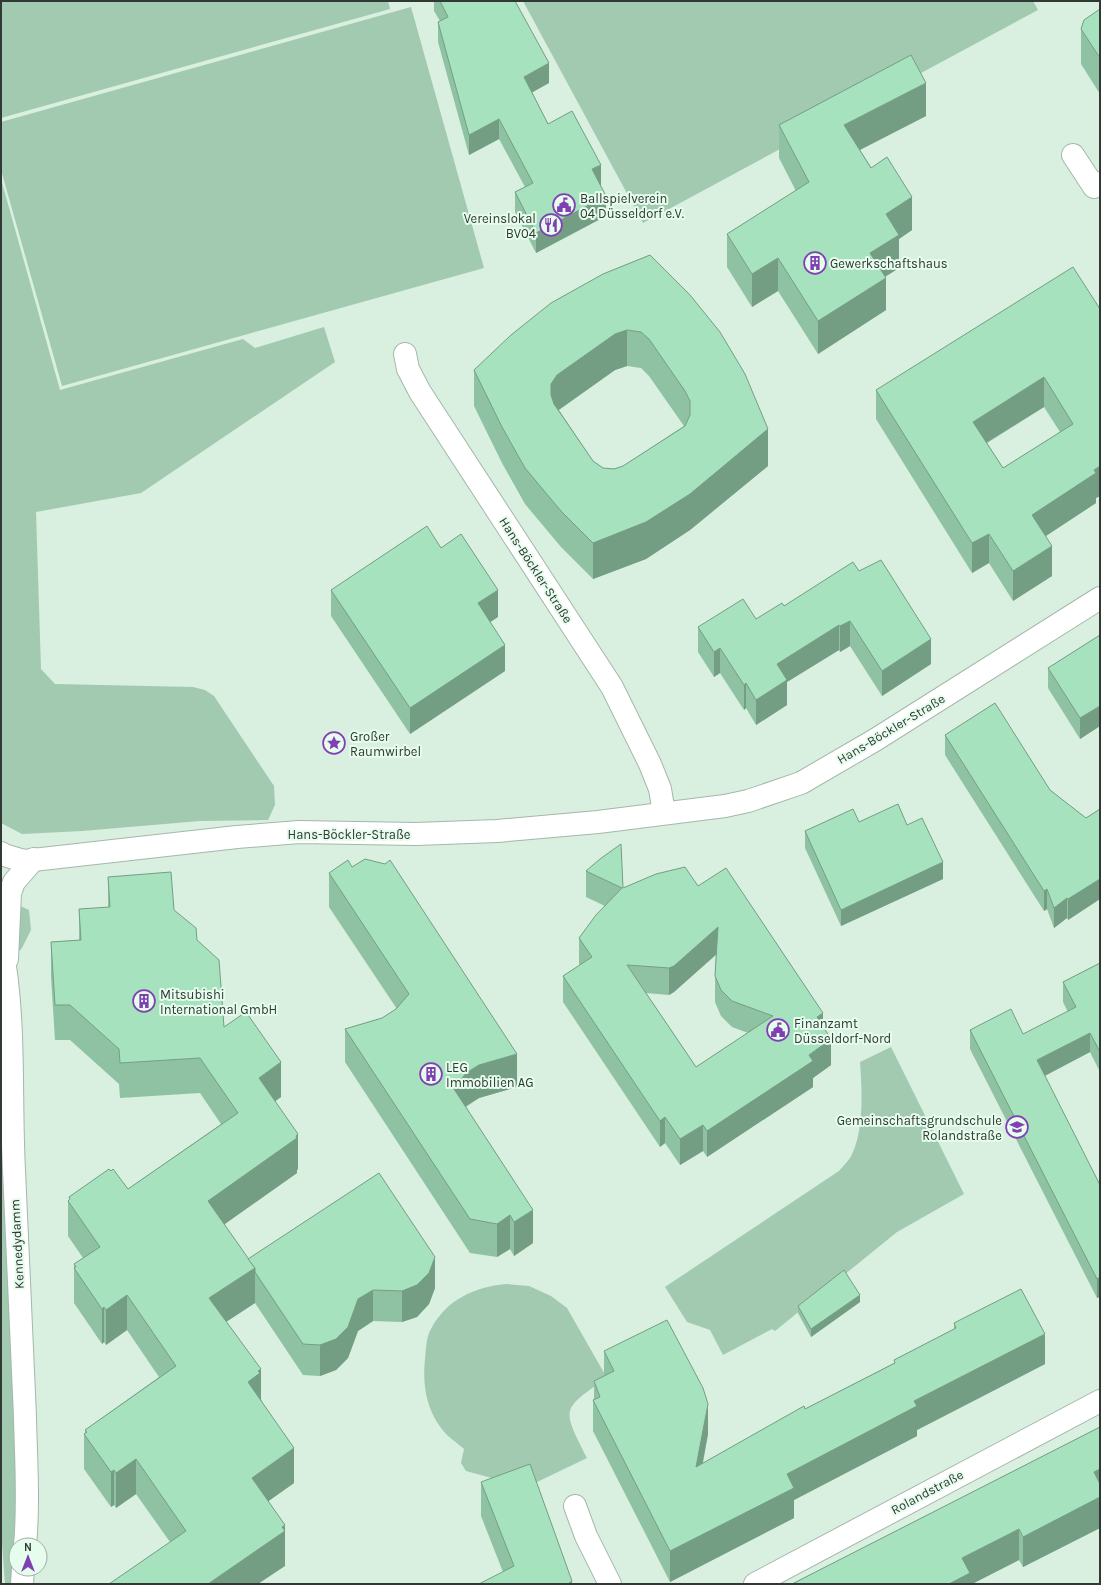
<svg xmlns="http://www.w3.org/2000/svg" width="1101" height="1585" font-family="Karla,sans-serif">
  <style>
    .green { fill: #a1cab0 }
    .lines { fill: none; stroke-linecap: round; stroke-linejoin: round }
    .minor-casing { stroke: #a3b8aa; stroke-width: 24 }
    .minor { stroke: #fff; stroke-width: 22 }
    .wall { fill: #8fc2a3; fill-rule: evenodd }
    .shaded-wall { fill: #749e84 }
    .building { fill: #a6e2bd; stroke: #749e84; fill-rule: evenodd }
    .labels { text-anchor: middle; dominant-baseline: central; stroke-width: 4; stroke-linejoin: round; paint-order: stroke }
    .poi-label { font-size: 13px; fill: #303933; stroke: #e6fced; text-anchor: start }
    .street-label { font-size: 13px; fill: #303933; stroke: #e6fced }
  </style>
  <rect width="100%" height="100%" fill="#d9efe0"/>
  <g class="green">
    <polygon points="1,1 388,1 390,9 1,118"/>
    <polygon points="523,1 1033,1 1038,10 643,223"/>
    <polygon points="411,7 484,268 62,386 1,170 1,122"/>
    <polygon points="1,179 60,390 243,339 255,348 324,327 335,362 141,493 36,512 41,669 55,684 193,687 205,690 214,696 274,786 275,805 268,820 200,821 82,831 22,834 1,823"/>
    <polygon points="5,899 29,910 31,930 22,948 1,972"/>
    <polygon points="1,985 18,1372 16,1569 14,1584 5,1584 1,1529"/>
    <path d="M891,1047L964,1194L897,1232L775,1331L772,1329L723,1355L710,1330L687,1322L665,1287L839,1171C844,1165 850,1160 853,1152C864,1127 862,1089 860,1062Z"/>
    <path d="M506,1284L529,1286L551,1296L567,1308L607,1378C560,1410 562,1408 587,1458L535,1483L499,1480L466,1471L461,1463L464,1449C459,1444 452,1440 447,1435C427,1414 422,1387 425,1359C426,1350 426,1337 431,1329C447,1299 475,1287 506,1284Z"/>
  </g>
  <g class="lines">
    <g class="minor-casing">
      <g id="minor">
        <polyline points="1073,155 1094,187 1100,183"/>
        <polyline points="405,354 408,369 420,392 612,687 650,764 660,789 664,813"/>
        <polyline points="1,853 4,855 24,861 237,837 299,832 416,834 497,831 598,822 725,806 748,801 801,783 875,740 1100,598"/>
        <path d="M1,943C16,1017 10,1094 14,1170C18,1252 22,1335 25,1418C26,1460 29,1503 25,1545"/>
        <polyline points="7,959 10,893 14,882 34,859"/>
        <polyline points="575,1506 586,1536 610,1584"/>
        <polyline points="22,1584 23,1569"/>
        <polyline points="755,1584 1100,1401"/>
      </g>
    </g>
    <use href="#minor" class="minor"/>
  </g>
  <g class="wall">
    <polygon points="434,1 515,1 549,83 532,92 548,124 601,185 600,185 606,216 536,253 515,212 515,192 525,187 499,139 469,155 438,42 438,22 440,21 434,11"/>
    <polygon points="1100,9 1100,94 1081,64 1081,29"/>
    <polygon points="926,116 860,150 912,230 899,239 899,268 885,277 886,310 818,354 778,291 752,307 727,267 727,234 796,191 779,158 779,125"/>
    <path d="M603,274L768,466L690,530L646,559L593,579L561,547L525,504L502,463L474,406V370ZM627,366L641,368L649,376L684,426L623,466L614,469L603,468L593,461L559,410L615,370Z"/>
    <path d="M1100,309V496L1096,498V503L1046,536L1052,576L1013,601L989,563L972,573L876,419V390ZM1044,407L1060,432L1003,468L987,443Z"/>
    <polygon points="441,548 498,617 490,622 505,671 410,734 331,616 331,590"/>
    <polygon points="859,571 931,664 882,696 850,646 840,652 839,650 787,682 787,705 756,725 746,708 744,710 720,673 714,677 698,652 698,627 756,619 784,606"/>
    <polygon points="1100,635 1100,726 1080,739 1048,688 1048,668"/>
    <polygon points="945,735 1050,790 1086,818 1100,809 1100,899 1068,920 1067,918 1054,928 1047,909 1044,911 945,755"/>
    <polygon points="859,822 907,825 943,879 841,926 805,848 805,831"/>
    <polygon points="352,867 517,1087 479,1098 466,1107 533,1243 514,1256 510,1249 497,1257 470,1253 345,1062 345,1029 382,1018 397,1009 329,907 329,873"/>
    <path d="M586,871L623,888L698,886L823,1026L831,1065L813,1078V1087L707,1157L703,1151L680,1165L665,1143L660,1147L563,1002V976L580,965L579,964V938L605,906L586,897ZM716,954L715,976V1002L721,1016L732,1027L748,1033L696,1067L646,993L669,995L674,992Z"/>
    <polygon points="108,877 174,910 197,940 224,1027 281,1097 275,1101 298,1169 297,1170 297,1173 224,1224 248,1259 435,1288 429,1304 417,1317 402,1322 373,1321 358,1331 348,1358 336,1370 320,1376 303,1375 255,1303 226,1322 261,1399 294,1483 268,1501 285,1566 170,1542 136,1494 116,1508 114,1505 111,1507 84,1469 84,1434 85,1434 85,1430 159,1377 127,1330 106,1345 104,1342 102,1344 74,1303 74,1264 83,1258 68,1236 68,1201 69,1200 69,1197 111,1171 128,1189 221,1124 200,1093 120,1098 119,1084 70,1040 55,1040 51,977 51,942 79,940 79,909 108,908"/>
    <polygon points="1100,963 1100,1072 1090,1052 1044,1076 1100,1185 1100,1297 1097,1298 970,1049 970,1030 1023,1034 1068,1012 1063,1002 1063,982"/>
    <polygon points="860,1302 811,1337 798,1313 798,1306"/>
    <polygon points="954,1323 1045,1364 917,1430 917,1436 794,1500 794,1518 670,1582 593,1431 593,1400 594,1400 594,1381 604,1376 604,1351 708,1434 703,1463 805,1409 894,1363 894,1360 954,1329"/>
    <polygon points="1100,1427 1100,1528 1023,1567 1019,1560 972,1584 792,1584"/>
    <polygon points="481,1482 572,1584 503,1572 481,1516"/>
  </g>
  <g class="shaded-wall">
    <polygon points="549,63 549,83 524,97 524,77"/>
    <polygon points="926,83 926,116 844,158 844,125"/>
    <polygon points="499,119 499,139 469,155 469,135"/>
    <polygon points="601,165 601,185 592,189 592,169"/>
    <polygon points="606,196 606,216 536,253 536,233"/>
    <polygon points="912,197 912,230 899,239 899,268 870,286 870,253 886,214"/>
    <polygon points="778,258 778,291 752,307 752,274"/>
    <polygon points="886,278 886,310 818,354 818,321"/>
    <polygon points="627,330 627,366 615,370 557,411 551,420 551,384 557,375 615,334"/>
    <polygon points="1044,377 1044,407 973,451 973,422"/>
    <polygon points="768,429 768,466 690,530 646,559 593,579 593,543"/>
    <polygon points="1100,466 1100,496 1096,498 1096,503 1032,545 1032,515"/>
    <polygon points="989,534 989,563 972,573 972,543"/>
    <polygon points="1052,546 1052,576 1013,601 1013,571"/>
    <polygon points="498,590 498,617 478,630 478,603"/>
    <polygon points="850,621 850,646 840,652 840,626"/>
    <polygon points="839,625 839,650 787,682 787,705 756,725 756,700 777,664"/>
    <polygon points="931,639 931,664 882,696 882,671"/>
    <polygon points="505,645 505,671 410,734 410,708"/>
    <polygon points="720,648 720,673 714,677 714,652"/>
    <polygon points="746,683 746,708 744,710 744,685"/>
    <polygon points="1100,706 1100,726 1080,739 1080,718"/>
    <polygon points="943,862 943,879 841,926 841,910"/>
    <polygon points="1100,879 1100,899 1068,920 1068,899"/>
    <polygon points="1047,889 1047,909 1044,911 1044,891"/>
    <polygon points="1067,898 1067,918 1054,928 1054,908"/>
    <polygon points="718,927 718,953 674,992 669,995 669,968"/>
    <polygon points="823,1013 823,1039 817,1017"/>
    <polygon points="1090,1033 1090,1052 1037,1080 1037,1060"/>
    <polygon points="831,1039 831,1065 813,1078 813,1087 707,1157 707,1131 809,1055"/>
    <polygon points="517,1054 517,1087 479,1098 466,1106 454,1122 454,1089 466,1073 479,1065"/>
    <polygon points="281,1062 281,1097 259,1113 259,1078"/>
    <polygon points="665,1117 665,1143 660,1147 660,1121"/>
    <polygon points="703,1125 703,1151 680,1165 680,1139"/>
    <polygon points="298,1134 298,1169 297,1170 297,1173 208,1236 208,1201"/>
    <polygon points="533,1210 533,1243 514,1256 514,1222"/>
    <polygon points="510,1215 510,1249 497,1257 497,1224"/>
    <polygon points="435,1257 435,1288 429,1304 417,1317 402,1322 402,1291"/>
    <polygon points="255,1268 255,1303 209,1333 209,1298"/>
    <polygon points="1100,1277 1100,1297 1097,1298 1097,1279"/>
    <polygon points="373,1290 373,1321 358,1331 348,1358 336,1370 320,1376 320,1345 358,1299"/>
    <polygon points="127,1295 127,1330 106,1345 106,1310"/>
    <polygon points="860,1295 860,1302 811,1337 811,1329"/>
    <polygon points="104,1307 104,1342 102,1344 102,1309"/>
    <polygon points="1045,1334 1045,1364 917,1430 917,1436 794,1500 794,1518 670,1582 670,1551 787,1474 914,1401"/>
    <polygon points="261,1369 261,1404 248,1382 258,1371"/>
    <polygon points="708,1404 708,1434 696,1497 696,1467"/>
    <polygon points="294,1448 294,1483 252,1513 252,1478"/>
    <polygon points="136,1459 136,1494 116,1508 116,1473"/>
    <polygon points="1100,1469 1100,1528 1023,1567 1023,1537 1094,1472"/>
    <polygon points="114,1470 114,1505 111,1507 111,1472"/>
    <polygon points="285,1525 285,1566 258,1584 208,1584"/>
    <polygon points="1019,1529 1019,1560 972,1584 949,1584 962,1558"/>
    <polygon points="572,1581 572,1584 569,1584 569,1583"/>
  </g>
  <g class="building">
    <polygon points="440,1 515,1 549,63 524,77 548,124 572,111 601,165 592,169 606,196 536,233 515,192 533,183 499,119 469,135 438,22 448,17"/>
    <polygon points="1100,9 1100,58 1081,29 1084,20"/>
    <polygon points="911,55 926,83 844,125 871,168 887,157 912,197 886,214 899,235 870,253 886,278 818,321 778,258 752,274 727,234 809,182 779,125"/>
    <path d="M650,255L690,295L720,332L745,374L768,429L690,494L646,522L593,543L561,511L525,468L502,427L474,370L511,335L551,303L603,274ZM627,330L641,332L649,339L685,391L690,401V415L685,426L623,466L614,469L603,468L593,461L554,404L551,395V384L557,375L615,334Z"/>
    <path d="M1073,267L1100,309V466L1094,470L1096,473L1032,515L1052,546L1013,571L989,534L972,543L876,390ZM1044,377L1073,424L1003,468L973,422Z"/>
    <polygon points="427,526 441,548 461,534 498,590 478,603 505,645 410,708 331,590"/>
    <polygon points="881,560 931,639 882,671 850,621 840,626 839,625 777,664 787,680 756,700 746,683 744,685 720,648 714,652 698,627 743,599 756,619 782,603 784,606 853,562 859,571"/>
    <polygon points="1100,635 1100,706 1080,718 1048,668"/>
    <polygon points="995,703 1050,790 1086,818 1100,809 1100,879 1068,899 1067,898 1054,908 1047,889 1044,891 945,735"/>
    <polygon points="898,804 907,825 922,818 943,862 841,910 805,831 853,809 859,822"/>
    <path d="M621,844L623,888L656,874L685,867L698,886L726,868L823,1013L817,1017L831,1039L809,1055L813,1061L707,1131L703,1125L680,1139L665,1117L660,1121L563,976L592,957L579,938L596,915L622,888L586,871L600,859ZM718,927L715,976L721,990L732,1001L773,1016L696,1067L627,965L669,968L674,966Z"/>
    <polygon points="365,859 385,864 390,860 517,1054 479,1065 466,1073 454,1089 533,1210 514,1222 510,1215 497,1224 470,1219 345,1029 382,1018 396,1009 409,994 329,873 348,860 352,867"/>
    <polygon points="171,872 174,910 196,928 197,940 219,960 224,1027 246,1012 281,1062 259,1078 298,1134 296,1136 297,1138 208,1201 255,1268 209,1298 261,1369 258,1371 260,1373 248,1382 294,1448 252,1478 285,1525 282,1527 285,1531 208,1584 109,1584 186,1531 136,1459 116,1473 114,1470 111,1472 84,1434 87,1432 85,1430 176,1366 127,1295 106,1310 104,1307 102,1309 74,1268 76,1267 74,1264 100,1247 68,1201 70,1199 69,1197 109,1169 111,1171 113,1169 128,1189 238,1113 200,1058 120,1063 119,1049 70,1005 55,1005 51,942 81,940 79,909 110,907 108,877"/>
    <polygon points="1100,963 1100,1052 1090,1033 1037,1060 1100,1185 1100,1277 1097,1279 970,1030 1011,1009 1023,1034 1076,1007 1063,982"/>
    <polygon points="379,1173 435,1257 429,1273 417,1285 402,1291 373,1290 358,1299 348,1327 336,1339 320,1345 303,1344 255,1272 255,1268 248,1259"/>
    <polygon points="844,1270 860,1295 811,1329 798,1306"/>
    <polygon points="1021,1289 1045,1334 914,1401 917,1406 787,1474 794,1488 670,1551 593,1400 600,1397 594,1381 614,1371 604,1351 667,1320 703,1388 708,1404 696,1467 804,1406 805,1409 895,1363 894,1360 956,1328 954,1323"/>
    <polygon points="1100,1427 1100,1469 1094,1472 1100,1484 1100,1497 1023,1537 1019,1529 962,1558 970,1573 949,1584 792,1584"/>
    <polygon points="530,1464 572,1581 569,1583 569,1584 479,1584 514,1566 481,1482"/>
  </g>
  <defs>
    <g id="civic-ring" transform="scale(1.15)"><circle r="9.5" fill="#e6fced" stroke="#803fb3" stroke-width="1.5"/><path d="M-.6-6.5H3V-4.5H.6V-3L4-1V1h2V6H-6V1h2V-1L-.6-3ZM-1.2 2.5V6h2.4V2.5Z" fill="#803fb3"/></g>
    <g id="restaurant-ring" transform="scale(1.15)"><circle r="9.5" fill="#e6fced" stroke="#803fb3" stroke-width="1.5"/><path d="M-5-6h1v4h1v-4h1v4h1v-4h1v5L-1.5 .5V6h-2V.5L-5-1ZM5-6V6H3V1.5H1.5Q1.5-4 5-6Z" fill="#803fb3"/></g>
    <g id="building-ring" transform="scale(1.15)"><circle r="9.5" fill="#e6fced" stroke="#803fb3" stroke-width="1.5"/><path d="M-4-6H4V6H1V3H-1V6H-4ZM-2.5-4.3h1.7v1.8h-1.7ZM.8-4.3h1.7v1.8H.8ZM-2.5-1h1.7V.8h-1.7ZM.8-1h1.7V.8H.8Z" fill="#803fb3"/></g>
    <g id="sight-ring" transform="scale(1.15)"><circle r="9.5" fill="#e6fced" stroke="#803fb3" stroke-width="1.5"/><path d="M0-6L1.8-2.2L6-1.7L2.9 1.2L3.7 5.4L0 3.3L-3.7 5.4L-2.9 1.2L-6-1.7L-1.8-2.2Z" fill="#803fb3"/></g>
    <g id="school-ring" transform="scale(1.15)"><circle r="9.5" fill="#e6fced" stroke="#803fb3" stroke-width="1.5"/><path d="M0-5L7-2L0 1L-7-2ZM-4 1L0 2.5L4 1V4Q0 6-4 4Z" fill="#803fb3"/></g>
  </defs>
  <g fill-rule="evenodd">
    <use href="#civic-ring" x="564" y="205"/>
    <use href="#restaurant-ring" x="551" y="225"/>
    <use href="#building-ring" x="815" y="263"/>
    <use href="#sight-ring" x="334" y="743"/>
    <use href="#building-ring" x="144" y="1001"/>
    <use href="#civic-ring" x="778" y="1030"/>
    <use href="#building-ring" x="431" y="1074"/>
    <use href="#school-ring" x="1017" y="1127"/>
  </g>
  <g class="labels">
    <g class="poi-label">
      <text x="580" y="198">Ballspielverein<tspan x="580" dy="15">04 Düsseldorf e.V.</tspan></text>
      <text x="536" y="218" text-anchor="end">Vereinslokal<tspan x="536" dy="15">BV04</tspan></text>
      <text x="830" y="263">Gewerkschaftshaus</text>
      <text x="350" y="736">Großer<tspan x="350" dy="15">Raumwirbel</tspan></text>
      <text x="160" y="994">Mitsubishi<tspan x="160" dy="15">International GmbH</tspan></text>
      <text x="794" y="1023">Finanzamt<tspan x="794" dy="15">Düsseldorf-Nord</tspan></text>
      <text x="446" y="1067">LEG<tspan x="446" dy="15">Immobilien AG</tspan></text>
      <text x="1002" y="1120" text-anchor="end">Gemeinschaftsgrundschule<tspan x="1002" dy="15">Rolandstraße</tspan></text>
    </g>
    <g class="street-label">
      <text transform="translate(536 570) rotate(57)">Hans-Böckler-Straße</text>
      <text transform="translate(891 729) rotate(-31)">Hans-Böckler-Straße</text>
      <text x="349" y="834">Hans-Böckler-Straße</text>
      <text transform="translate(17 1244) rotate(-93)">Kennedydamm</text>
      <text transform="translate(927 1492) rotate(-28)">Rolandstraße</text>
    </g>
  </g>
  <rect width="1101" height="1585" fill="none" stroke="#303933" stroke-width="4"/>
  <g transform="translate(28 1557)"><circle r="19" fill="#e6fced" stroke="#9daea3"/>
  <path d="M0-3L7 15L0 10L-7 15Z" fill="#803fb3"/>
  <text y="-6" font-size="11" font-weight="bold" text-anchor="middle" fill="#303933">N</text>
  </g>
</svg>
